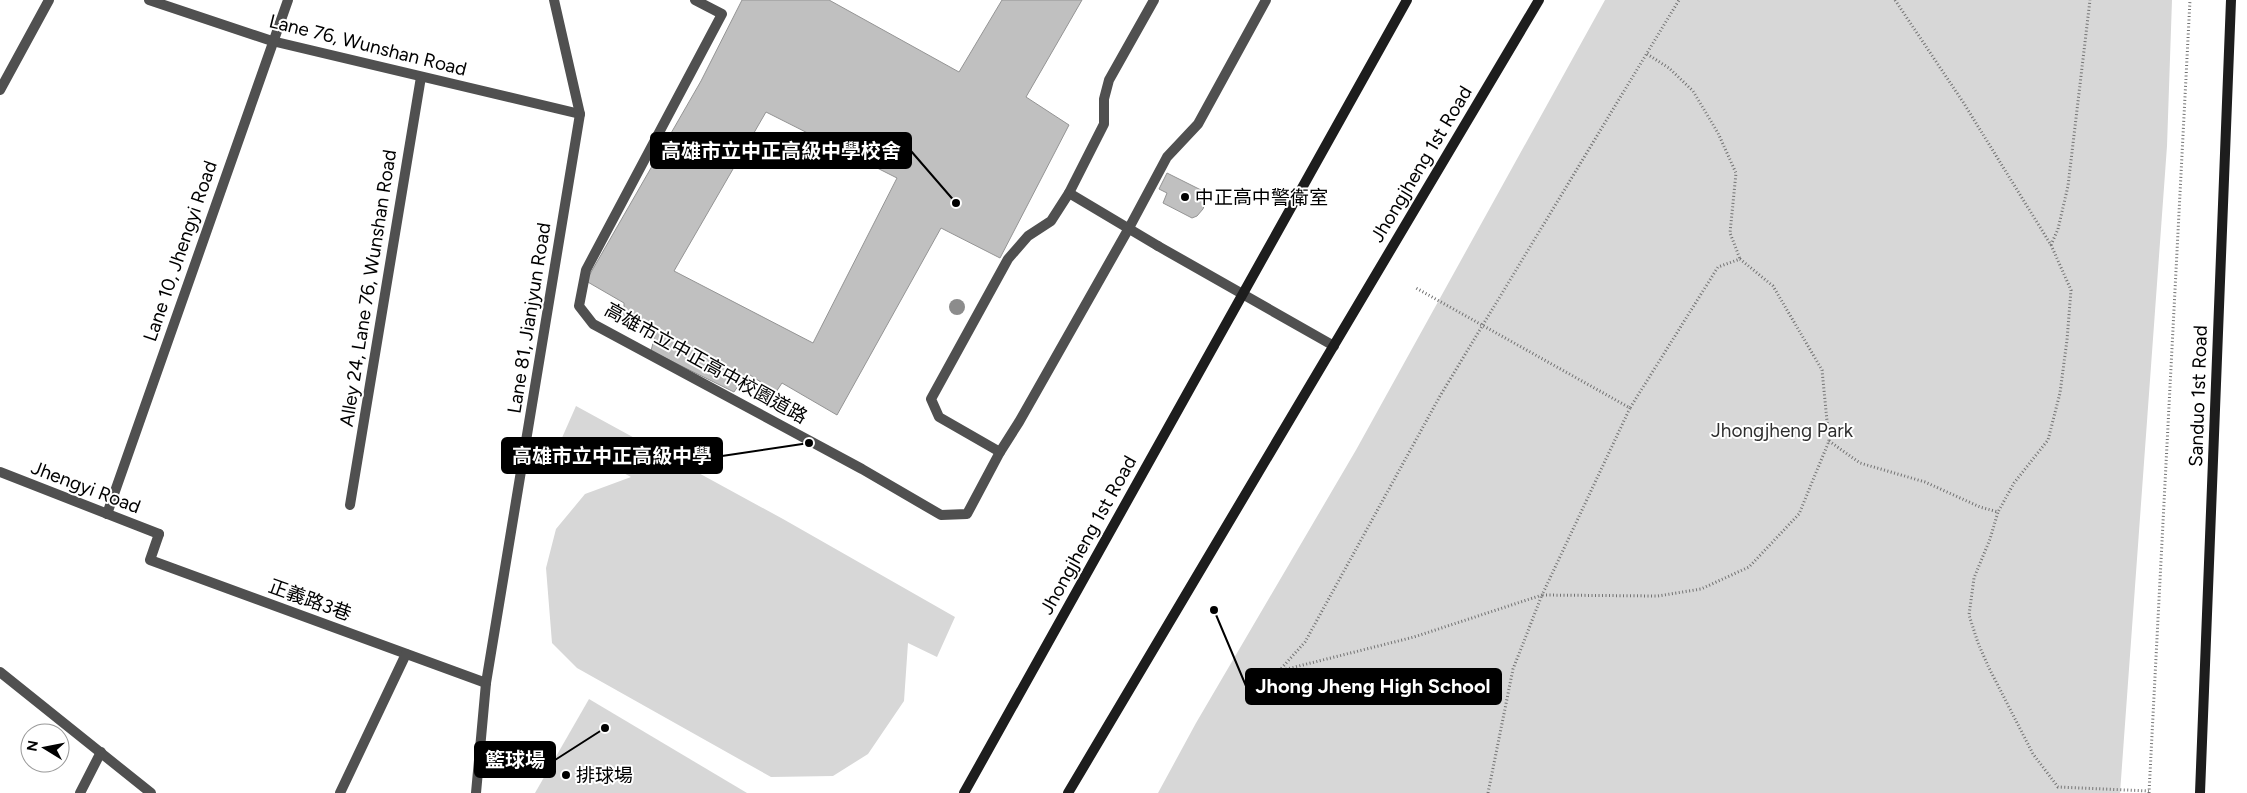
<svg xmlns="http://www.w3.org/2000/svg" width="2247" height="793" font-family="Figtree,'Noto Sans TC',sans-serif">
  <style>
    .green { fill: #d7d7d7 }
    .building { fill: #c0c0c0; stroke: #949494; fill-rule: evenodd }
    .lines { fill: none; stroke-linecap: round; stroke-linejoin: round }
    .path { stroke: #727272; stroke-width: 3; stroke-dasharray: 1 2.5; stroke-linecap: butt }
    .lane { stroke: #505050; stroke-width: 10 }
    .street { stroke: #505050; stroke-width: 10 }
    .secondary { stroke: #1d1d1d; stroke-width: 10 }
    .tree { fill: #8c8c8c }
    .poi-dot { fill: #000; stroke: #fff; stroke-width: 2 }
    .labels { text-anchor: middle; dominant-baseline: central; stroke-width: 4; stroke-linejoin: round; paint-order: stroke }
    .street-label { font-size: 19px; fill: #000; stroke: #fff }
    .poi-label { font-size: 19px; fill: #000; stroke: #fff; text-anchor: start }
    .park-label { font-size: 19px; fill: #2e2e2e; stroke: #fff }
    .leader { fill: none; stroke: #000; stroke-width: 2 }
    .callout-dot { fill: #000; stroke: #fff; stroke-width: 2 }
    .callout { fill: #000; stroke: #000; stroke-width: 2 }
    .callout-label { font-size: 20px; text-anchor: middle; font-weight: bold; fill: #fff }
  </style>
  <rect width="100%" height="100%" fill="#fff"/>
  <g class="green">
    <polygon points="1605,0 2172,0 2167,146 2120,793 1158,793 1196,723 1356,450"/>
    <polygon points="576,406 783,519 955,617 937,657 908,643 904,701 868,754 833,776 771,777 577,668 552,643 546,568 556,529 585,494 631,477 561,440"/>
    <polygon points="589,699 747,793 535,793"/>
  </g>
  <g class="building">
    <path d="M742,0H829L959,72L1002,0H1082L1026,97L1069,125L1000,258L941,228L837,415L782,383L776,392L747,373L734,392L651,351L655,335L624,320V303L586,281L701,81ZM766,112L897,178L813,343L674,271Z"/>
    <polygon points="1167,173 1201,190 1206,200 1203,209 1197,216 1192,218 1163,203 1167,193 1159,189"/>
  </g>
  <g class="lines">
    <g class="path">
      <polyline points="1895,0 1963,102 2051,245 2071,290 2067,340 2060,393 2048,440 2014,483 1998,512"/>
      <polyline points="1647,54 1669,68 1693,91 1718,133 1736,173 1730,233 1740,259"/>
      <polyline points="2051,245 2058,229 2068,186 2090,0"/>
      <polyline points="1829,441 1860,463 1925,482 1980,507 1998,512 1990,539 1974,578 1969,615 1978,643 1989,668 2033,754 2058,787 2149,791"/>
      <polyline points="1279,671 1305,642 1440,396 1679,0"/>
      <polyline points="1279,671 1414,637 1542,595 1630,408 1416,288"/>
      <polyline points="1488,793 1513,669 1542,595 1658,596 1701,589 1749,567 1799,514 1829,441 1822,370 1773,286 1740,259 1718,267 1630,408"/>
      <polyline points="2149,793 2190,0"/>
    </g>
    <g class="lane">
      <polyline points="149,0 272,41 580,114"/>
      <polyline points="695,0 722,14 586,270 579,306 593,324 862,469 941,515 967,514 1000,452 1019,422 1129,228 1167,157 1198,124 1266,0"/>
      <polyline points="1069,193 1158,246"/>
      <polyline points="1000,452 939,417 931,399 1008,259 1028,236 1051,221 1069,193 1104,124 1104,99 1109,80 1154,0"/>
      <polyline points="350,505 421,77"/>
      <polyline points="107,514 288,0"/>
      <polyline points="159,534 150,560 486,683"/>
      <polyline points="0,672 151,793"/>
      <polyline points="80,793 101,752"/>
      <polyline points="340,793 406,654"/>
      <polyline points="476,793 486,683 580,114 554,0"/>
    </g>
    <g class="street">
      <polyline points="0,90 49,0"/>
      <polyline points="1158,246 1334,346"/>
      <polyline points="0,472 159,534"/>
    </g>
    <g class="secondary">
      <polyline points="964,793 1407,0"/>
      <polyline points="1068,793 1539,0"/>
      <polyline points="2200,793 2231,0"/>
    </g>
  </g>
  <circle class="tree" cx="957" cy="307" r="8"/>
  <g class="poi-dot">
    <circle cx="1185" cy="197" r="5"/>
    <circle cx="566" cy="775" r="5"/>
  </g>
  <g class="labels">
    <g class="street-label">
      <text transform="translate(368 45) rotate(14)">Lane 76, Wunshan Road</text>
      <text transform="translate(1421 164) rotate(-59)">Jhongjheng 1st Road</text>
      <text transform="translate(180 251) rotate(-71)">Lane 10, Jhengyi Road</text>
      <text transform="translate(368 288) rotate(-81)">Alley 24, Lane 76, Wunshan Road</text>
      <text transform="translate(529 318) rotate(-81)">Lane 81, Jianjyun Road</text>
      <text transform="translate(706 363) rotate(29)">高雄市立中正高中校園道路</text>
      <text transform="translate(2198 396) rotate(-88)">Sanduo 1st Road</text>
      <text transform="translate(86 487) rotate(21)">Jhengyi Road</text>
      <text transform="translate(1088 535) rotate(-61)">Jhongjheng 1st Road</text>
      <text transform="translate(310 600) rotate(20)">正義路3巷</text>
    </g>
    <g class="poi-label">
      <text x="1195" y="197">中正高中警衛室</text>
      <text x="576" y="775">排球場</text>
    </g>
    <g class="park-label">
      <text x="1782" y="430">Jhongjheng Park</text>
    </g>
  </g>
  <path class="leader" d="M956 203L911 151M809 443L722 456M1214 610L1246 686M605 728L555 760"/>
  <g class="callout-dot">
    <circle cx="956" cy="203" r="5"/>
    <circle cx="809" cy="443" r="5"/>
    <circle cx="1214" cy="610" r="5"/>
    <circle cx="605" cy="728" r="5"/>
  </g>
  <g class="callout">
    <rect x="651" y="133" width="260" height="35" rx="5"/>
    <rect x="502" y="438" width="220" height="35" rx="5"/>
    <rect x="1246" y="669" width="255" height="35" rx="5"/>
    <rect x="475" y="742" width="80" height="35" rx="5"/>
  </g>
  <g class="callout-label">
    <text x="781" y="158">高雄市立中正高級中學校舍</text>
    <text x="612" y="463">高雄市立中正高級中學</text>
    <text x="1373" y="693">Jhong Jheng High School</text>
    <text x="515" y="767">籃球場</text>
  </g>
  <g transform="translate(45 748) rotate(280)"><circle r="24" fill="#ffffff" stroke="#999999"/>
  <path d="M0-4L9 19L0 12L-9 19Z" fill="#000000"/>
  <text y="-8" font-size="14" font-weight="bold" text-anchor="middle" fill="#000000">N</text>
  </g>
</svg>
